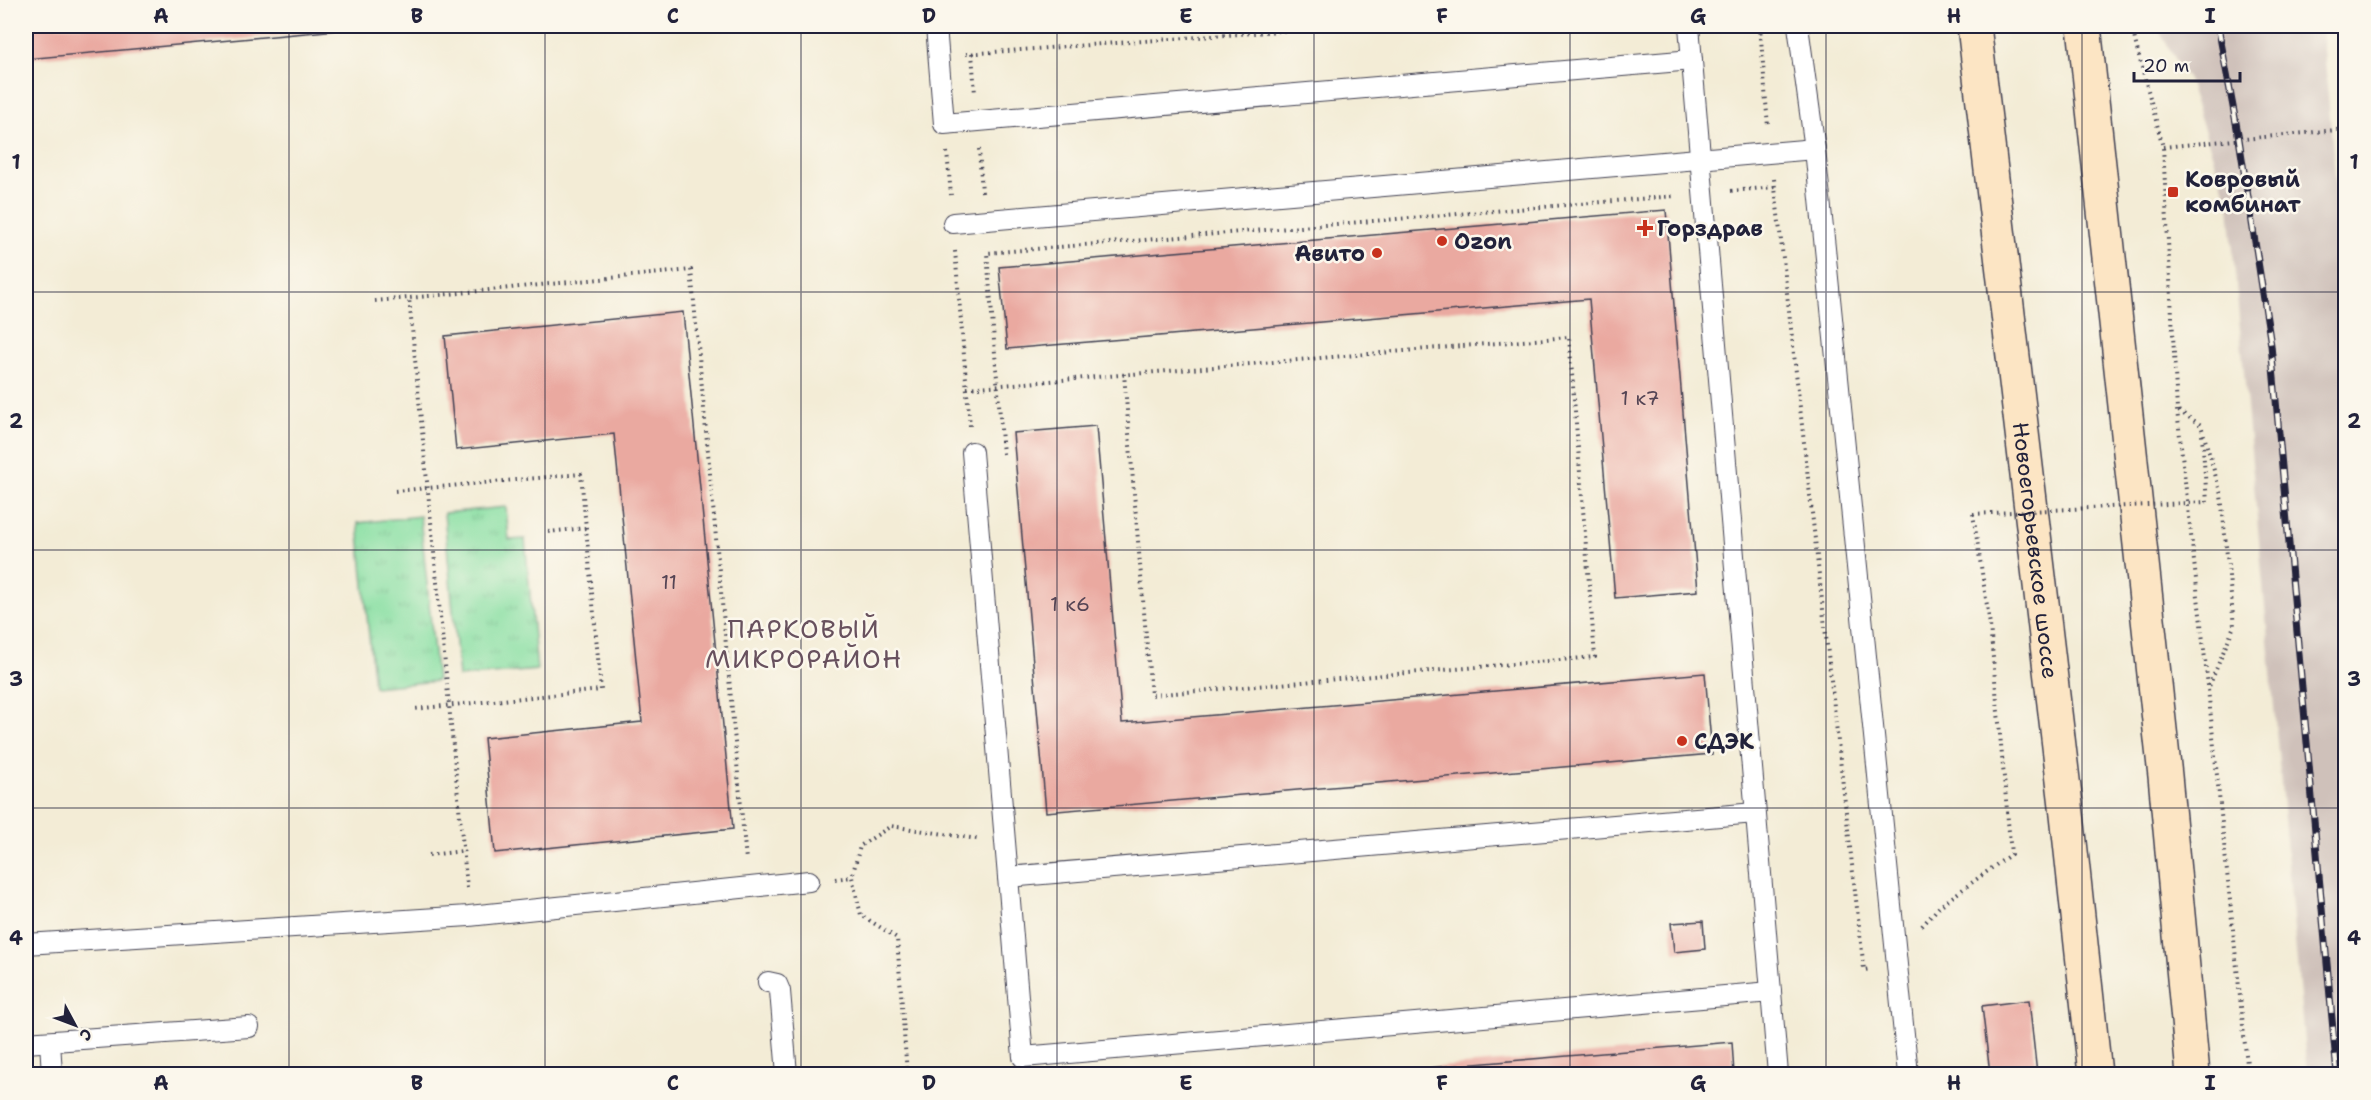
<svg xmlns="http://www.w3.org/2000/svg" width="2371" height="1100" font-family="'Shantell Sans',sans-serif">
  <style>
    .railway { fill: #cfc1ba }
    .park { fill: url(#park-tufts); stroke: #55806f; stroke-width: 1.5 }
    .building { fill: #eaa9a0 }
    .lines { fill: none; stroke-linecap: round; stroke-linejoin: round }
    .lane-casing { stroke: #414052; stroke-width: 22 }
    .secondary-casing { stroke: #414052; stroke-width: 36 }
    .path { stroke: #414052; stroke-width: 4; stroke-dasharray: 1.5 4.5; stroke-linecap: butt }
    .lane { stroke: #fff; stroke-width: 20 }
    .secondary { stroke: #fce5c4; stroke-width: 33 }
    .rail-casing { stroke: #22223b; stroke-width: 7 }
    .rail { stroke: #fbf7ec; stroke-width: 4.5; stroke-dasharray: 14; stroke-linecap: butt }
    .path-bridge { stroke: #414052; stroke-width: 4; stroke-dasharray: 1.5 4.5; stroke-linecap: butt }
    .grid { fill: none; stroke: #22223b; stroke-width: 1.5; stroke-opacity: 0.55 }
    .poi-dot { fill: #c8321e; stroke: #fbf7ec; stroke-width: 2 }
    .labels { text-anchor: middle; dominant-baseline: central; stroke-width: 5; stroke-linejoin: round; paint-order: stroke }
    .number-label { font-size: 20px; fill: #544454 }
    .poi-label { font-size: 22px; font-weight: bold; fill: #22223b; stroke: #fbf7ec; text-anchor: start }
    .street-label { font-size: 22px; fill: #22223b; stroke: #fbf7ec }
    .quarter-label { font-size: 26px; letter-spacing: 1.5px; fill: #68515e; stroke: #fbf7ec }
    .neatline { fill: none; stroke: #22223b; stroke-width: 2 }
    .grid-label { font-size: 20px; text-anchor: middle; font-weight: bold; fill: #22223b }
  </style>
  <defs>
    <pattern id="park-tufts" width="24" height="20" patternUnits="userSpaceOnUse" patternTransform="scale(1.5)"><rect width="24" height="20" fill="#88dfa3"/><path d="M3 7l-1-3M5 7V3M7 7l1-3M15 17l-1-3M17 17v-4M19 17l1-3" fill="none" stroke="#75bf8d"/></pattern>
  </defs>
  <rect width="100%" height="100%" fill="#fbf7ec"/>
  <filter id="ink" filterUnits="userSpaceOnUse"><feTurbulence type="fractalNoise" baseFrequency=".0167" numOctaves="2"/><feDisplacementMap in="SourceGraphic" scale="12" xChannelSelector="R" yChannelSelector="G"/><feConvolveMatrix kernelMatrix="1 2 1 2 8 2 1 2 1" color-interpolation-filters="sRGB"/></filter>
  <filter id="wash" filterUnits="userSpaceOnUse"><feTurbulence type="fractalNoise" baseFrequency=".008" numOctaves="4" result="noise"/><feDisplacementMap in="SourceGraphic" scale="24" xChannelSelector="R" yChannelSelector="G"/><feGaussianBlur stdDeviation="1.35" result="paint"/><feColorMatrix in="noise" values="0 0 0 0 0 0 0 0 0 0 0 0 0 0 0 0 0 1.4 0 .05"/><feComposite in="paint" operator="in"/></filter>
  <g filter="url(#wash)">
    <rect width="100%" height="100%" fill="#f3ecd6"/>
    <polygon class="railway" points="2156,26 2322,26 2346,301 2345,1074 2307,1074 2229,206 2188,80"/>
    <g class="park">
      <polygon points="506,507 509,540 525,539 537,670 459,677 444,513"/>
      <polygon points="420,516 437,681 374,687 358,523"/>
    </g>
    <g id="blocks">
      <g class="building">
        <polygon points="26,26 369,26 369,27 26,59"/>
        <polygon points="1666,210 1698,591 1615,598 1589,299 1007,349 999,267"/>
        <polygon points="683,312 733,829 495,853 484,738 642,722 614,434 456,450 445,336"/>
        <polygon points="1096,426 1122,723 1705,673 1712,754 1046,812 1013,433"/>
        <polygon points="1703,921 1705,949 1674,952 1671,923"/>
        <polygon points="2029,1000 2037,1074 1990,1074 1982,1006"/>
        <polygon points="1732,1042 1734,1074 1369,1074 1369,1073"/>
      </g>
    </g>
  </g>
  <g filter="url(#ink)">
    <use href="#blocks" fill-opacity="0" stroke="#414052" stroke-width="1.5"/>
    <g class="lines">
      <g class="lane-casing">
        <g id="lane">
          <polyline points="936,26 944,124 1692,60"/>
          <polyline points="1689,26 1778,1074"/>
          <polyline points="1798,26 1815,149 1908,1074"/>
          <polyline points="953,223 1815,149"/>
          <polyline points="972,452 1008,877 1755,813"/>
          <polyline points="1008,877 1023,1057 1771,992"/>
          <polyline points="26,944 469,916 809,881"/>
          <polyline points="768,982 777,984 780,991 787,1074"/>
          <polyline points="50,1042 52,1074"/>
          <polyline points="26,1043 249,1027"/>
        </g>
      </g>
      <g class="secondary-casing">
        <g id="secondary">
          <path id="s1" d="M1974,26L2067,814L2095,1074"/>
          <polyline points="2084,26 2165,776 2193,1074"/>
        </g>
      </g>
      <g class="path">
        <polyline points="1760,26 1768,127"/>
        <polyline points="2133,26 2135,41 2163,147 2177,410 2201,425 2221,495 2234,626 2208,689 2248,1074"/>
        <polyline points="972,53 975,94"/>
        <polyline points="966,54 1349,26"/>
        <polyline points="2163,147 2346,129"/>
        <polyline points="979,149 982,192"/>
        <polyline points="947,152 951,195"/>
        <polyline points="1774,179 1864,970 1870,969"/>
        <polyline points="1731,191 1775,187"/>
        <polyline points="955,251 970,426"/>
        <polyline points="375,301 409,298"/>
        <polyline points="967,388 1569,337 1595,657 1151,695 1124,374"/>
        <polyline points="2177,410 2208,686"/>
        <polyline points="2202,435 2207,502"/>
        <polyline points="1003,454 987,253 1675,196"/>
        <polyline points="395,491 581,474 601,690 414,709"/>
        <polyline points="548,532 586,528"/>
        <polyline points="429,855 463,851"/>
        <polyline points="835,879 852,877"/>
        <polyline points="467,888 409,298 691,270 746,860"/>
        <polyline points="1922,926 1940,906 2011,854 1990,625 1973,514"/>
        <polyline points="907,1074 897,938 861,915 852,877 860,846 891,826 977,839"/>
      </g>
      <use href="#lane" class="lane"/>
      <use href="#secondary" class="secondary"/>
      <g class="rail-casing">
        <polyline id="rail" points="2218,26 2239,139 2271,345 2337,1074"/>
      </g>
      <use href="#rail" class="rail"/>
      <polyline class="path-bridge" points="1973,514 2207,502"/>
    </g>
  </g>
  <path class="grid" d="M289,26V1074M545,26V1074M801,26V1074M1057,26V1074M1314,26V1074M1570,26V1074M1826,26V1074M2082,26V1074M26,292H2346M26,550H2346M26,808H2346"/>
  <g class="poi-dot">
    <rect x="2167" y="186" width="12" height="12" rx="3"/>
    <path d="M1642 219h6v6h6v6h-6v6h-6v-6h-6v-6h6z"/>
    <circle cx="1442" cy="241" r="6"/>
    <circle cx="1377" cy="253" r="6"/>
    <circle cx="1682" cy="741" r="6"/>
  </g>
  <g class="labels">
    <g class="number-label">
      <text x="1640" y="398">1 к7</text>
      <text x="669" y="582">11</text>
      <text x="1070" y="604">1 к6</text>
    </g>
    <g class="poi-label">
      <text x="2185" y="179">Ковровый<tspan x="2185" dy="25">комбинат</tspan></text>
      <text x="1657" y="228">Горздрав</text>
      <text x="1454" y="241">Ozon</text>
      <text x="1365" y="253" text-anchor="end">Авито</text>
      <text x="1694" y="741">СДЭК</text>
    </g>
    <g class="street-label">
      <text stroke="none"><textPath href="#s1" startOffset="528">Новоегорьевское шоссе</textPath></text>
    </g>
    <g class="quarter-label">
      <text x="804" y="628">ПАРКОВЫЙ<tspan x="804" dy="30">МИКРОРАЙОН</tspan></text>
    </g>
  </g>
  <rect width="2371" height="1100" fill="none" stroke="#fbf7ec" stroke-width="66"/>
  <g transform="translate(75 1025) rotate(131)" stroke="#fbf7ec" stroke-width="4.5" paint-order="stroke">
  <path d="M0-4.5L10 22L0 15L-10 22Z" fill="#22223b"/>
  <text y="-9" font-size="16" font-weight="bold" text-anchor="middle" fill="#22223b">С</text>
  </g>
  <path d="M2134 72v9h106v-9" fill="none" stroke="#22223b" stroke-width="3"/>
  <text x="2143" y="72" font-size="18" fill="#22223b" stroke="#fbf7ec" stroke-width="4.5" paint-order="stroke">20 m</text>
  <rect x="33" y="33" width="2305" height="1034" class="neatline"/>
  <g class="grid-label">
    <text x="161" y="23">A</text>
    <text x="417" y="23">B</text>
    <text x="673" y="23">C</text>
    <text x="929" y="23">D</text>
    <text x="1186" y="23">E</text>
    <text x="1442" y="23">F</text>
    <text x="1698" y="23">G</text>
    <text x="1954" y="23">H</text>
    <text x="2210" y="23">I</text>
    <text x="16" y="169">1</text>
    <text x="2354" y="169">1</text>
    <text x="16" y="428">2</text>
    <text x="2354" y="428">2</text>
    <text x="16" y="686">3</text>
    <text x="2354" y="686">3</text>
    <text x="16" y="945">4</text>
    <text x="2354" y="945">4</text>
    <text x="161" y="1090">A</text>
    <text x="417" y="1090">B</text>
    <text x="673" y="1090">C</text>
    <text x="929" y="1090">D</text>
    <text x="1186" y="1090">E</text>
    <text x="1442" y="1090">F</text>
    <text x="1698" y="1090">G</text>
    <text x="1954" y="1090">H</text>
    <text x="2210" y="1090">I</text>
  </g>
</svg>
